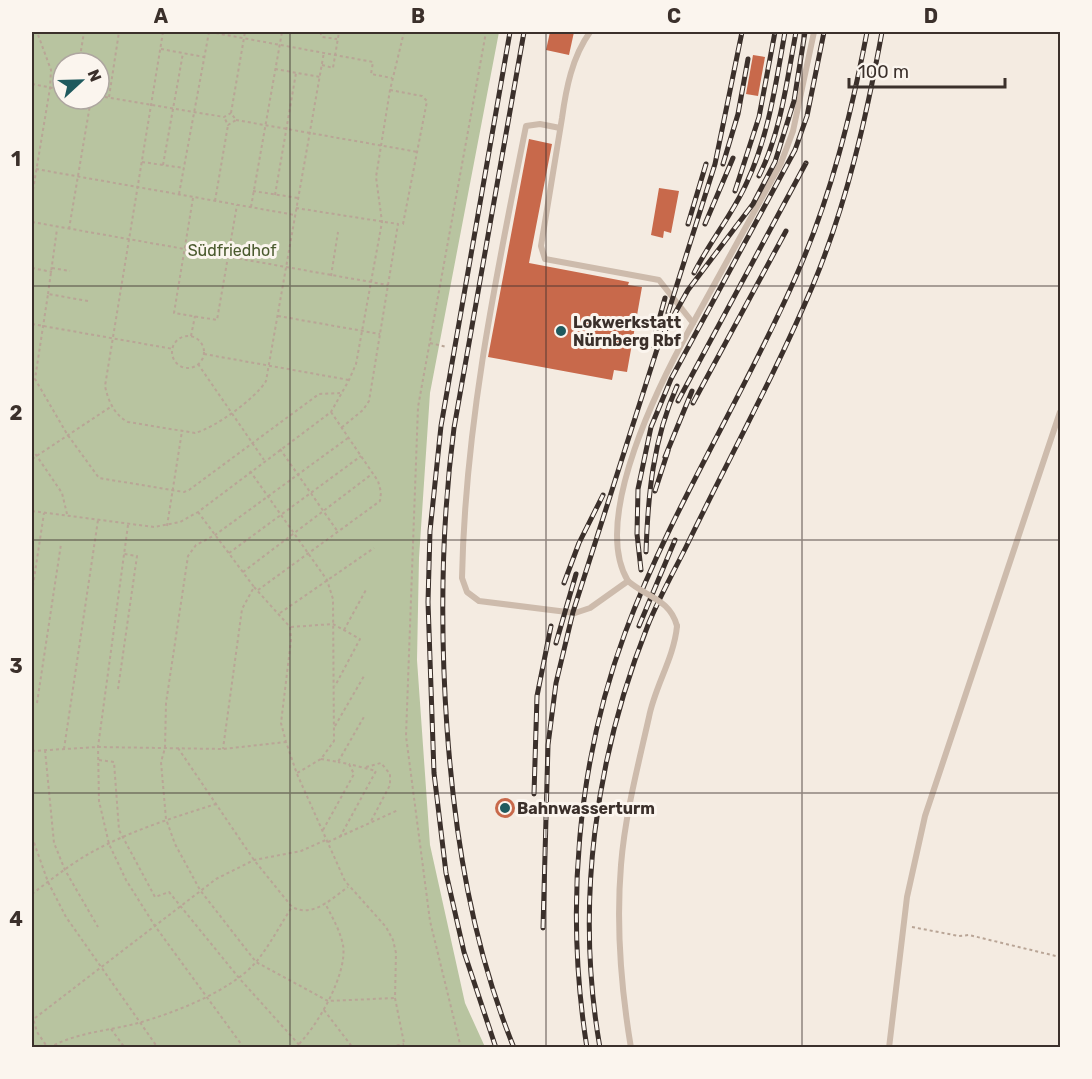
<svg xmlns="http://www.w3.org/2000/svg" width="1092" height="1079" font-family="Rubik,sans-serif">
  <style>
    .green { fill: #b8c4a0; fill-rule: evenodd }
    .building { fill: #c8694b }
    .lines { fill: none; stroke-linecap: round; stroke-linejoin: round }
    .path { stroke: #b9a596; stroke-width: 2; stroke-dasharray: 3 3; stroke-linecap: butt }
    .lane { stroke: #cdbbac; stroke-width: 6 }
    .rail-casing { stroke: #3b302b; stroke-width: 5 }
    .rail { stroke: #fbf5ee; stroke-width: 3; stroke-dasharray: 9; stroke-linecap: butt }
    .lane-bridge { stroke: #cdbbac; stroke-width: 6 }
    .grid { fill: none; stroke: #3b302b; stroke-width: 1.5; stroke-opacity: 0.55 }
    .poi-dot { fill: #1f5a5e; stroke: #fbf5ee; stroke-width: 2 }
    .labels { text-anchor: middle; dominant-baseline: central; stroke-width: 6; stroke-linejoin: round; paint-order: stroke }
    .park-label { font-size: 16px; fill: #4a5a2e; stroke: #fbf5ee }
    .poi-label { font-size: 16px; font-weight: bold; fill: #3b302b; stroke: #fbf5ee; text-anchor: start }
    .neatline { fill: none; stroke: #3b302b; stroke-width: 2 }
    .grid-label { font-size: 20px; text-anchor: middle; font-weight: bold; fill: #3b302b }
  </style>
  <rect width="100%" height="100%" fill="#f4ebe1"/>
  <path class="green" d="M32,32H499L430,393L419,558L417,660L430,845L465,1003L485,1047H32ZM63,63H99V99H63Z"/>
  <g class="building">
    <polygon points="550,32 574,32 569,55 546,50"/>
    <polygon points="753,55 765,57 758,96 746,94"/>
    <polygon points="529,139 552,144 529,263 629,282 628,285 642,287 627,372 614,370 612,380 488,357"/>
    <polygon points="659,188 679,191 671,233 664,231 663,238 651,235"/>
    <circle cx="505" cy="808" r="10"/>
  </g>
  <g class="lines">
    <g class="path">
      <path d="M163,32L105,386C108,400 114,415 128,422L195,433C215,428 256,398 266,381L324,52"/>
      <polyline points="210,32 373,62 371,74 392,78"/>
      <polyline points="320,32 322,37 337,39"/>
      <polyline points="161,49 204,57"/>
      <polyline points="79,63 84,32"/>
      <polyline points="322,65 333,68 339,32"/>
      <polyline points="275,69 320,77"/>
      <polyline points="32,84 63,90"/>
      <polyline points="390,90 422,96 427,101 403,224 400,224"/>
      <polyline points="99,96 224,117 231,113 236,120 228,125 224,117"/>
      <polyline points="109,97 119,32"/>
      <polyline points="231,113 245,32"/>
      <polyline points="236,120 418,152"/>
      <polyline points="142,162 184,168"/>
      <polyline points="163,165 183,53"/>
      <polyline points="36,169 295,215"/>
      <polyline points="253,191 298,198"/>
      <polyline points="179,194 209,32"/>
      <polyline points="275,195 296,73"/>
      <polyline points="32,196 50,88 51,70 37,32"/>
      <polyline points="193,198 174,313 217,320 237,205"/>
      <polyline points="215,201 228,125"/>
      <polyline points="251,207 282,32"/>
      <polyline points="296,208 398,224 369,401 363,410 341,428"/>
      <polyline points="32,222 388,285"/>
      <polyline points="69,229 91,99"/>
      <polyline points="32,268 52,272"/>
      <polyline points="52,268 70,271"/>
      <polyline points="331,276 338,232"/>
      <polyline points="48,294 57,229"/>
      <polyline points="88,301 48,294 35,379 67,434 99,478 184,492 189,490 319,394 340,393"/>
      <polyline points="278,316 380,334"/>
      <polyline points="32,324 173,349"/>
      <polyline points="191,336 195,316"/>
      <circle cx="188" cy="352" r="16"/>
      <polyline points="430,343 447,347"/>
      <polyline points="204,354 349,380"/>
      <polyline points="198,364 264,460"/>
      <polyline points="348,438 215,535 196,545 188,556 166,703 165,748 161,762 166,819 175,844 200,890 256,962 328,1001 395,998"/>
      <polyline points="32,449 62,493 67,514"/>
      <polyline points="280,449 338,532"/>
      <polyline points="32,459 112,406"/>
      <polyline points="250,471 327,580 333,599 334,741 321,759 297,773"/>
      <polyline points="32,511 154,527 180,522 198,512 331,412 349,380 356,364 382,222 376,177 390,90 404,32"/>
      <polyline points="198,512 254,587 242,609 223,749"/>
      <polyline points="128,525 98,747 99,801 109,844 126,880 155,926 244,1048"/>
      <polyline points="167,526 182,431"/>
      <polyline points="229,553 361,456"/>
      <polyline points="243,572 372,474"/>
      <polyline points="254,587 290,627 291,640 281,723 286,742 297,774 345,881 386,927 393,940 396,953 395,998 405,1048"/>
      <polyline points="258,590 380,501 381,492 378,481 331,412"/>
      <polyline points="32,592 44,513"/>
      <polyline points="280,613 374,548"/>
      <polyline points="291,627 333,624 360,639 335,686"/>
      <polyline points="344,630 367,588"/>
      <polyline points="118,689 137,556 124,554"/>
      <polyline points="37,703 61,544"/>
      <polyline points="335,726 364,676"/>
      <path d="M178,748L254,860L292,907C313,918 331,899 348,887"/>
      <polyline points="64,749 98,520"/>
      <polyline points="45,750 54,843 65,870 98,927"/>
      <polyline points="32,751 98,747 223,749 286,742"/>
      <polyline points="321,759 338,762 365,715"/>
      <polyline points="99,760 114,762 119,830 155,897 169,892 239,978 302,1048"/>
      <polyline points="366,767 381,763 390,774 390,785 370,823"/>
      <polyline points="323,830 354,774 349,764 338,762"/>
      <polyline points="32,837 48,882 66,917 158,1048"/>
      <polyline points="340,837 376,771 349,764"/>
      <polyline points="328,842 398,810"/>
      <path d="M32,894C49,881 67,867 85,856C126,832 172,818 216,804"/>
      <polyline points="912,927 959,936 969,935 1060,957"/>
      <polyline points="324,1010 353,1048"/>
      <polyline points="32,1015 37,1032 48,1048"/>
      <polyline points="35,1018 216,879 254,860 301,851 328,839"/>
      <polyline points="111,1029 125,1048"/>
      <path d="M49,1048C76,1032 109,1031 138,1023C174,1013 231,991 256,962C270,945 280,925 292,907"/>
      <path d="M295,1048C316,1029 348,974 343,945C340,930 332,917 325,903"/>
      <polyline points="385,1048 404,1044"/>
      <polyline points="461,1048 430,921 406,736 418,407 486,32"/>
    </g>
    <g class="lane">
      <path d="M560,128L540,124L526,126C496,276 465,425 462,578L467,592L479,601L575,613L590,608L628,581C590,519 661,380 693,323L659,280L545,259L541,246L562,118C566,89 572,57 590,32"/>
      <polyline points="693,323 781,163 793,131 814,32"/>
      <path d="M631,1048C621,988 616,926 621,865C625,815 638,766 649,717C655,686 674,658 677,626"/>
      <polyline points="889,1048 907,897 925,816 1060,412"/>
    </g>
    <g class="rail-casing">
      <g id="rail">
        <polyline points="723,164 738,114 748,59"/>
        <path d="M759,176C781,132 787,80 796,32"/>
        <polyline points="735,191 759,117 775,32"/>
        <polyline points="688,224 706,164"/>
        <polyline points="705,224 733,158"/>
        <path d="M694,273C710,241 733,214 747,182C769,135 776,82 785,32"/>
        <polyline points="668,313 715,164 742,32"/>
        <polyline points="652,345 665,298"/>
        <polyline points="678,401 806,163"/>
        <polyline points="693,403 786,231"/>
        <polyline points="665,457 692,391"/>
        <polyline points="655,491 668,451"/>
        <path d="M646,552C648,494 653,440 677,386"/>
        <polyline points="641,570 637,534 638,489 651,427 671,379 795,150 807,116 824,32"/>
        <polyline points="564,583 579,543 603,495"/>
        <polyline points="639,626 675,540"/>
        <polyline points="556,643 576,574"/>
        <polyline points="534,794 537,696 551,626"/>
        <polyline points="543,928 548,745 556,683 573,612 660,340 688,290 753,204 775,162 794,101 805,32"/>
        <polyline points="496,1048 464,952 446,873 434,773 428,602 430,531 441,426 510,32"/>
        <path d="M514,1048C472,944 455,839 447,728C440,627 441,528 454,428L524,32"/>
        <path d="M587,1048C565,911 577,763 625,633C671,509 744,396 797,274C831,196 851,115 867,32"/>
        <path d="M600,1048C575,905 595,758 648,625C659,598 673,573 686,547C728,460 775,375 813,285C847,203 866,119 882,32"/>
      </g>
    </g>
    <use href="#rail" class="rail"/>
    <path class="lane-bridge" d="M628,581C646,597 670,599 677,626"/>
  </g>
  <path class="grid" d="M290,32V1048M546,32V1048M802,32V1048M32,286H1060M32,540H1060M32,793H1060"/>
  <g class="poi-dot">
    <circle cx="561" cy="331" r="6"/>
    <circle cx="505" cy="808" r="6"/>
  </g>
  <g class="labels">
    <g class="park-label">
      <text x="232" y="250">Südfriedhof</text>
    </g>
    <g class="poi-label">
      <text x="573" y="322">Lokwerkstatt<tspan x="573" dy="18">Nürnberg Rbf</tspan></text>
      <text x="517" y="808">Bahnwasserturm</text>
    </g>
  </g>
  <rect width="1092" height="1079" fill="none" stroke="#fbf5ee" stroke-width="66"/>
  <g transform="translate(81 81) rotate(68)"><circle r="28" fill="#fbf5ee" stroke="#aea6a0" stroke-width="1.5"/>
  <path d="M0-4.5L10 22L0 15L-10 22Z" fill="#1f5a5e"/>
  <text y="-9" font-size="16" font-weight="bold" text-anchor="middle" fill="#3b302b">N</text>
  </g>
  <path d="M849 78v9h156v-9" fill="none" stroke="#3b302b" stroke-width="3"/>
  <text x="858" y="78" font-size="18" fill="#3b302b" stroke="#fbf5ee" stroke-width="4.5" paint-order="stroke">100 m</text>
  <rect x="33" y="33" width="1026" height="1013" class="neatline"/>
  <g class="grid-label">
    <text x="161" y="23">A</text>
    <text x="418" y="23">B</text>
    <text x="674" y="23">C</text>
    <text x="931" y="23">D</text>
    <text x="16" y="166">1</text>
    <text x="16" y="420">2</text>
    <text x="16" y="673">3</text>
    <text x="16" y="926">4</text>
  </g>
</svg>
